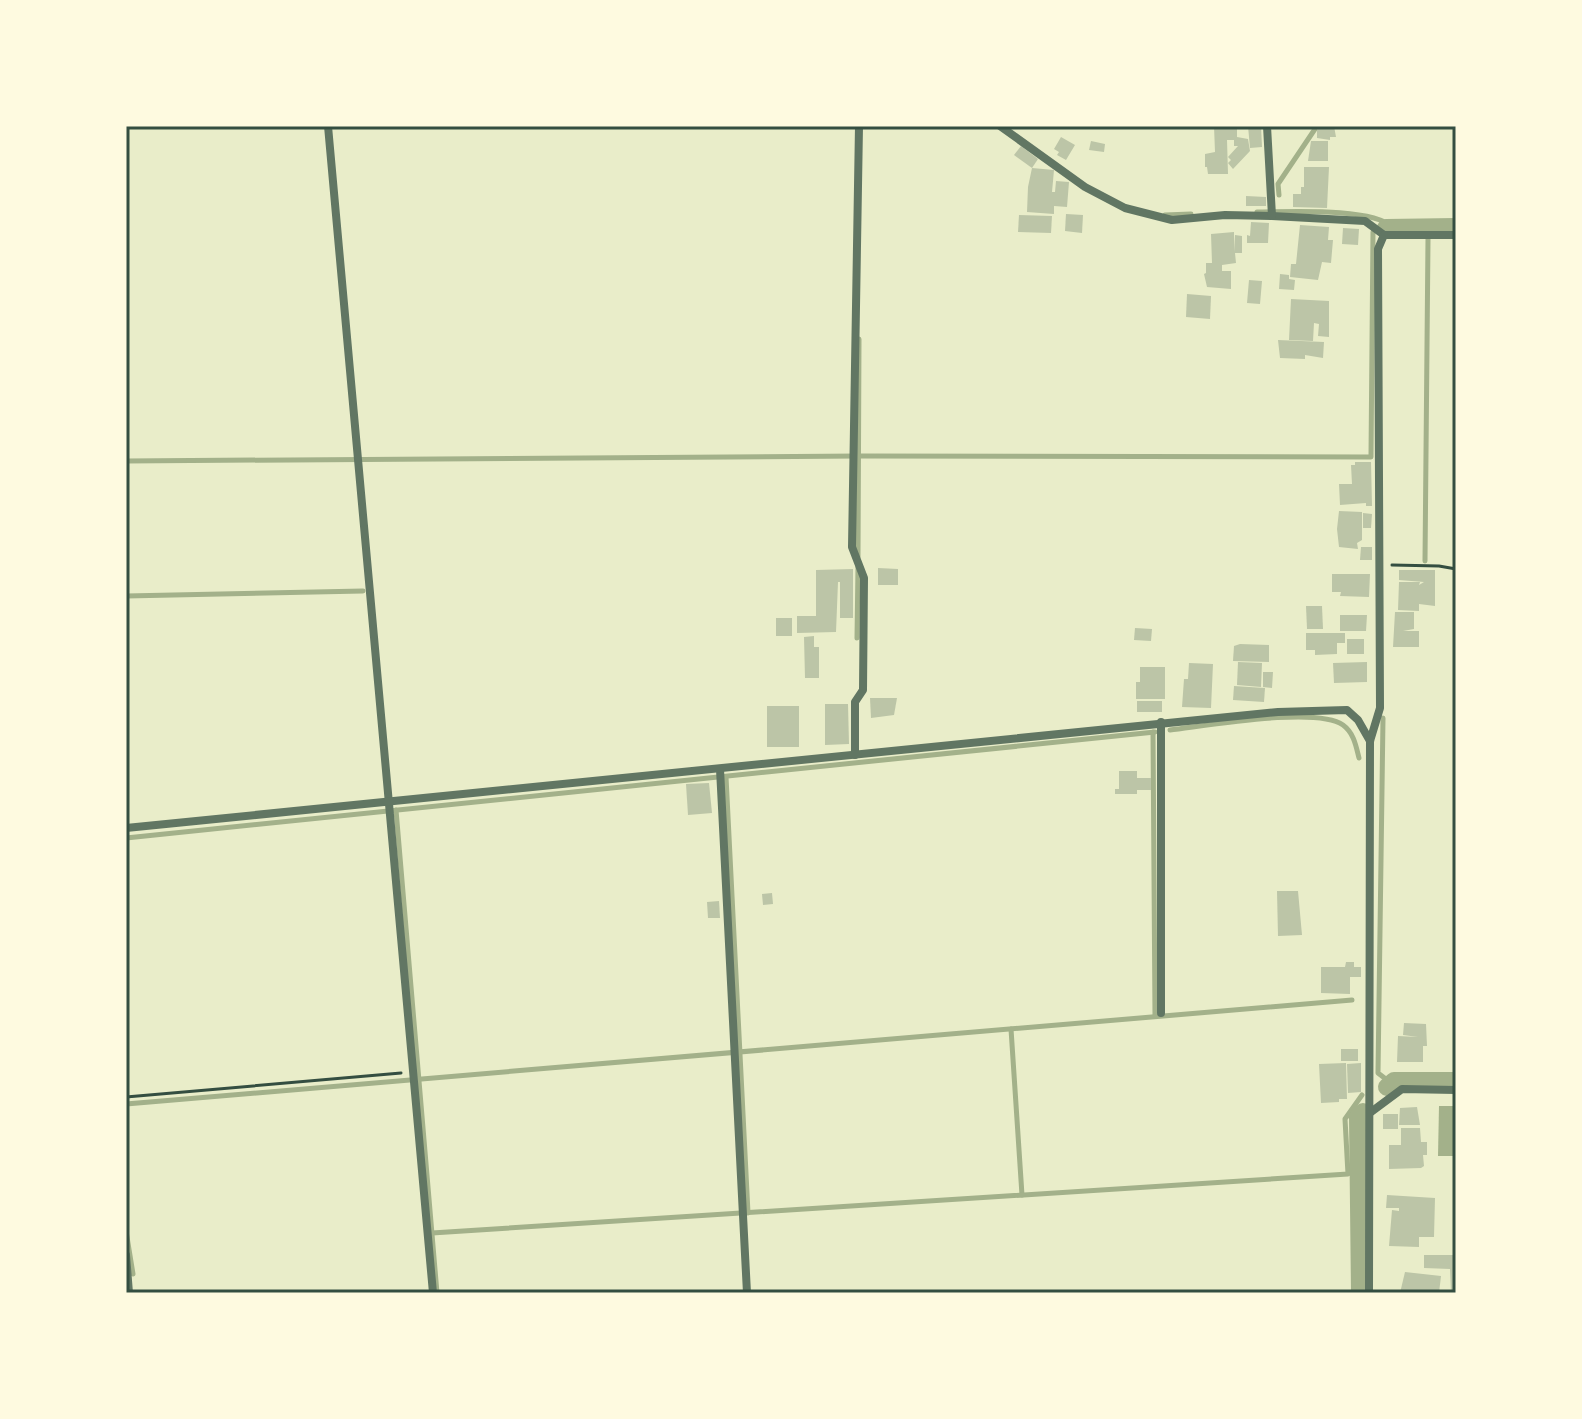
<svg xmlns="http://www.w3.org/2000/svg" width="1582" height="1419" font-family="Roboto,sans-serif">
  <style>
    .water { fill: #a3b18a }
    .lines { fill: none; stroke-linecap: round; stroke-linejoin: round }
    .stream { stroke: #a3b18a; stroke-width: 5 }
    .canal { stroke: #a3b18a; stroke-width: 18 }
    .building { fill: #bcc5a7 }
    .path { stroke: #344e41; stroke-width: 3 }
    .minor { stroke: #617663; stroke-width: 8 }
    .neatline { fill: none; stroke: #344e41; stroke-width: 3 }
  </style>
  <rect width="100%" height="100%" fill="#e9edc9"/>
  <polygon class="water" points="1439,1106 1456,1106 1456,1156 1438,1156"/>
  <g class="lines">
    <g class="stream">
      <polyline points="1279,195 1278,184 1317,126"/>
      <path d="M1257,212C1287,212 1372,207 1392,227"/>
      <polyline points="1165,215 1191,214"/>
      <polyline points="1428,229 1428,227"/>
      <polyline points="126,461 859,456 1371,457 1373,232"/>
      <polyline points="858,557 859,339"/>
      <polyline points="1425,561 1428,239"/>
      <polyline points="126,596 363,591"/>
      <polyline points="857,638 858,567"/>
      <polyline points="1383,718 1378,1073 1391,1083"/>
      <path d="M1170,730C1205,726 1317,706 1343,725C1354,733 1356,746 1359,758"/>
      <polyline points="1153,732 1155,1016"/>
      <polyline points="726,777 748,1213"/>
      <polyline points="396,810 437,1293"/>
      <polyline points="126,838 1155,732"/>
      <polyline points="1011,1029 1022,1195"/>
      <polyline points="126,1104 1352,1000"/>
      <polyline points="126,1231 133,1274"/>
      <polyline points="432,1233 1348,1174 1345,1119 1362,1095"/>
    </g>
    <g class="canal">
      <polyline points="1386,228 1456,227"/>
      <polyline points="1387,1087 1394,1081 1456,1081"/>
      <polyline points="1360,1293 1358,1117 1363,1112"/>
    </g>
  </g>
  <g class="building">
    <polygon points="1214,126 1237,126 1237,137 1248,139 1250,151 1233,169 1228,163 1231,160 1228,157 1238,146 1234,146 1234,140 1227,140 1228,174 1208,174 1207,167 1205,167 1205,154 1215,152"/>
    <polygon points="1248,126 1261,126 1262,147 1250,148"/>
    <polygon points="1324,126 1334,126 1336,137 1330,137 1330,140 1317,138 1317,129 1324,129"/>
    <polygon points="1061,137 1075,145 1066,160 1057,155 1059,152 1054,149"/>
    <polygon points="1091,141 1105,144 1104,152 1089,150"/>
    <polygon points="1311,141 1328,141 1328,161 1308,161"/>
    <polygon points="1021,146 1038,159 1032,168 1014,155"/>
    <polygon points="1304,167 1329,167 1327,208 1293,207 1293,194 1301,194 1301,187 1304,187"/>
    <polygon points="1032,168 1054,170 1052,192 1055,192 1056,181 1069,182 1067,207 1054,206 1054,214 1027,212 1028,187"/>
    <polygon points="1246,196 1266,197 1266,206 1246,206"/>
    <polygon points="1066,214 1083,215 1082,233 1065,231"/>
    <polygon points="1019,215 1052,216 1051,233 1018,232"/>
    <polygon points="1251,222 1269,223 1268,243 1247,243 1247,235 1250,236"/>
    <polygon points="1300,225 1329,227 1328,240 1333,240 1331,263 1322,262 1318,280 1290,277 1291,264 1296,264"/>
    <polygon points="1343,228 1359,229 1358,245 1342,244"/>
    <polygon points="1234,232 1234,252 1235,235 1242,236 1242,253 1235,253 1236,263 1222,265 1222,271 1231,271 1231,289 1207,287 1204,274 1206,273 1206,263 1212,263 1211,234"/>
    <polygon points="1280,274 1289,275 1289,279 1295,280 1294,290 1279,289"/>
    <polygon points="1249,280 1262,281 1260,304 1247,303"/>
    <polygon points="1187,294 1211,296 1210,319 1186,317"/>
    <polygon points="1291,299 1329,301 1329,337 1318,336 1319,324 1314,323 1313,341 1289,340"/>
    <polygon points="1278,340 1324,342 1323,358 1305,355 1305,359 1280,358"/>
    <polygon points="1355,462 1371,462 1372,506 1366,506 1366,503 1340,505 1339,484 1352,484 1351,465 1355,465"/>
    <polygon points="1339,511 1362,512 1362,540 1357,543 1358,549 1339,547 1337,529"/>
    <polygon points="1363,513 1372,514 1371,528 1363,528"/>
    <polygon points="1361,547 1372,547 1372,560 1360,560"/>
    <polygon points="878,568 898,569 898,585 878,585"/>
    <polygon points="853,569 853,618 840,618 840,582 838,582 836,632 797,633 797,616 816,616 816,570"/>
    <polygon points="1399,570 1435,570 1435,606 1419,604 1419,611 1398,610 1399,582 1420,582 1419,585 1424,582 1399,580"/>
    <polygon points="1332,574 1370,574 1369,597 1340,596 1341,592 1332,592"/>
    <polygon points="1306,606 1322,606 1323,629 1307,629"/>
    <polygon points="1395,612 1414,612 1414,629 1403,631 1419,631 1419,647 1393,647"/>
    <polygon points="1340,615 1367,615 1366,631 1340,631"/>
    <rect x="776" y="618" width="16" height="18"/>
    <polygon points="1135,628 1152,629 1151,641 1134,640"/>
    <polygon points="1306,633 1345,633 1345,643 1337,643 1337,654 1315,655 1315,650 1306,650"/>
    <polygon points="814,636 814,647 819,647 819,678 805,678 804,637"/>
    <rect x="1347" y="639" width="17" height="15"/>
    <polygon points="1240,644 1269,645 1269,662 1233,661 1234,646"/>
    <polygon points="1238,662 1262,663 1261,687 1237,685"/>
    <polygon points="1367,662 1367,682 1334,683 1333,663"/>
    <polygon points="1189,663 1213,664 1211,708 1182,707 1184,679 1188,679"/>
    <polygon points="1140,667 1165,667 1165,699 1136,699 1136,682 1140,682"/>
    <polygon points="1263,672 1273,672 1272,688 1263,687"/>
    <polygon points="1234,686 1265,688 1264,702 1233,700"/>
    <polygon points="870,698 897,698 894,715 871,718"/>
    <rect x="1137" y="701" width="25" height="11"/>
    <polygon points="825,704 848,704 849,744 825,745"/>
    <rect x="767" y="706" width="32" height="41"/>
    <polygon points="1119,771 1137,771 1137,778 1151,778 1151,790 1137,790 1137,794 1115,794 1115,789 1119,789"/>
    <polygon points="709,783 712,813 688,815 686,784"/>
    <polygon points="1277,891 1298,891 1302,935 1278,936"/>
    <polygon points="772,893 773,904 763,905 762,894"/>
    <polygon points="719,901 720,918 708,918 707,902"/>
    <polygon points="1346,962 1354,962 1354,967 1361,967 1361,977 1350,977 1350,994 1321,993 1321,967 1345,967"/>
    <polygon points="1404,1023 1426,1024 1427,1046 1423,1046 1423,1062 1397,1062 1398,1036 1418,1037 1403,1035"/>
    <rect x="1341" y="1049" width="17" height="12"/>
    <polygon points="1346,1063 1347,1099 1339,1099 1339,1102 1321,1103 1319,1064"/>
    <polygon points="1361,1063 1361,1092 1348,1093 1347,1064"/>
    <polygon points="1417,1107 1420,1125 1399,1125 1400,1108"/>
    <rect x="1383" y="1114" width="15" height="15"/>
    <polygon points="1401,1128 1420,1128 1421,1142 1427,1142 1427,1155 1423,1155 1424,1166 1421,1168 1389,1169 1389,1145 1401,1145"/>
    <polygon points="1387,1195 1435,1198 1434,1237 1419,1237 1419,1247 1389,1246 1392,1210 1399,1211 1399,1208 1386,1208"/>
    <polygon points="1424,1255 1455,1255 1456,1293 1451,1293 1450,1269 1424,1268"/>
    <polygon points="1405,1272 1441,1276 1439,1293 1400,1293"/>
  </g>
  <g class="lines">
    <g class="path">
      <polyline points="1392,565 1439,566 1456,569"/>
      <polyline points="126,1097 401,1073"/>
    </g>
    <g class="minor">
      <polyline points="328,126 433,1293"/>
      <polyline points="1000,126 1085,187 1125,208 1172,220 1225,215 1272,216 1365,221 1384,235 1456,235"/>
      <polyline points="1267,126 1272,216"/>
      <polyline points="1161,722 1161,1013"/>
      <polyline points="855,755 855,702 863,690 864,578 852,547 859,126"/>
      <polyline points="720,769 747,1293"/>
      <polyline points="126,828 1278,712 1347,710 1358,720 1370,741"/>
      <polyline points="1371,1112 1402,1089 1456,1090"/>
      <polyline points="126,1255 129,1293"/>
      <polyline points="1369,1293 1370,741 1380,708 1378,249 1384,235"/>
    </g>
  </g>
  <rect width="1582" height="1419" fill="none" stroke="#fefae0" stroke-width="256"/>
  <rect x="128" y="128" width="1326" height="1163" class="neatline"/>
</svg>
